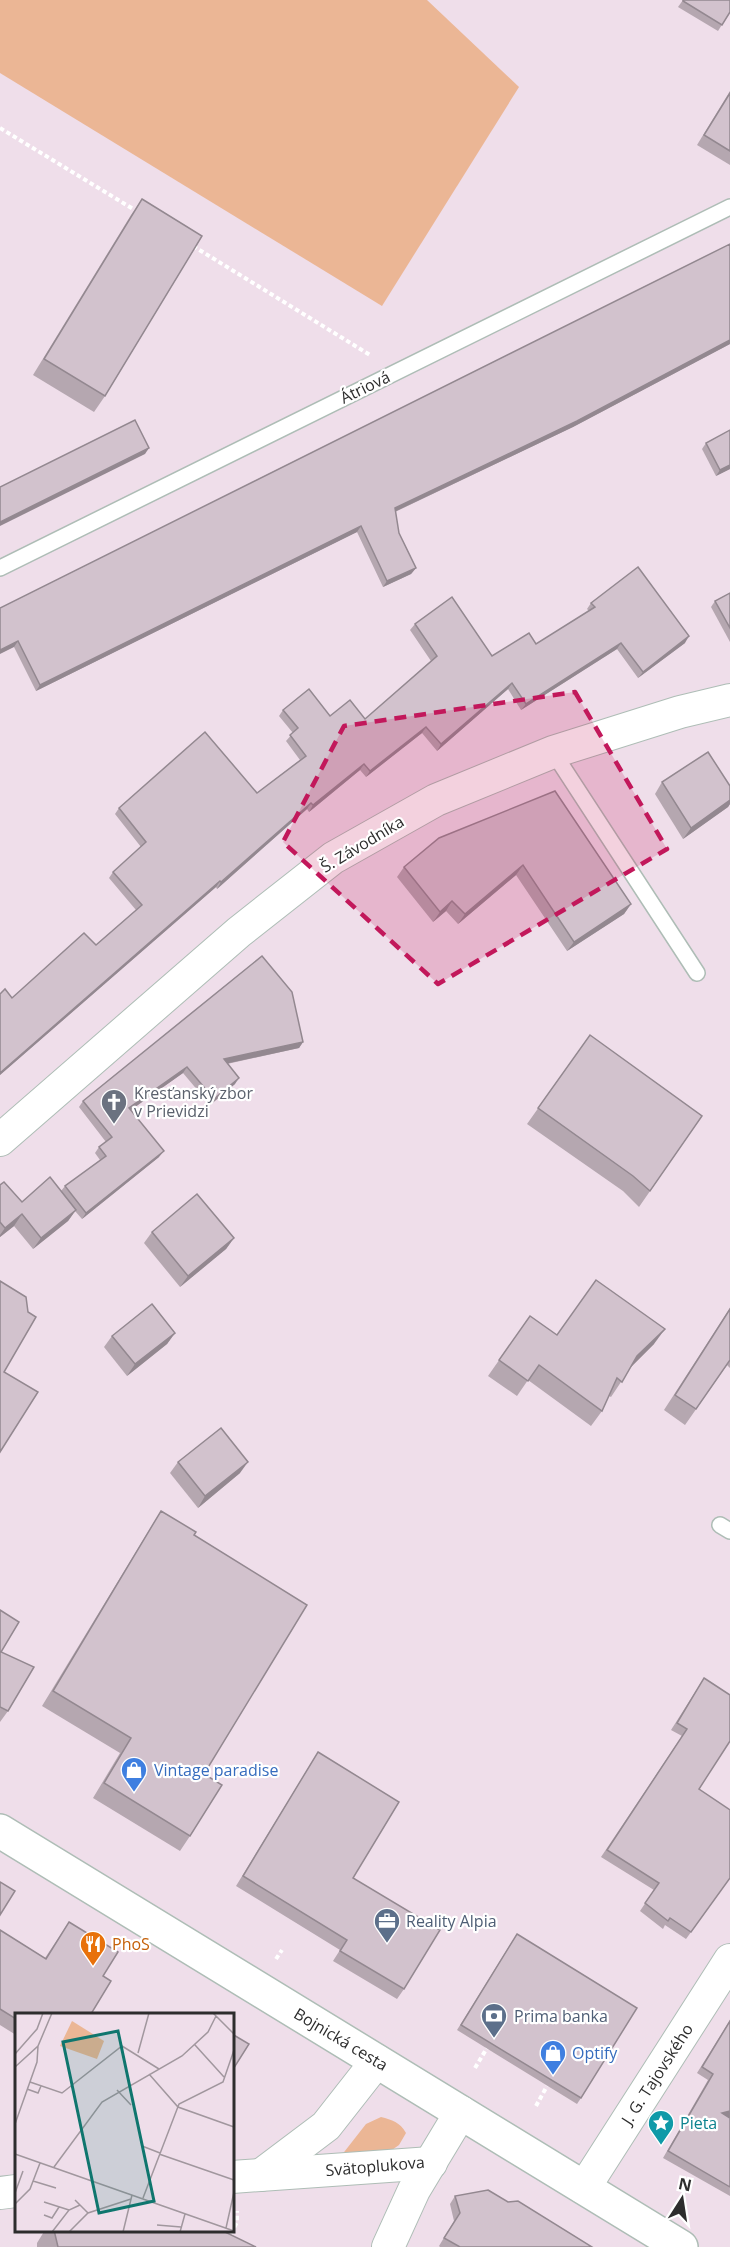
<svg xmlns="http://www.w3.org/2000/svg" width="730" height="2247" font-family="'Open Sans',sans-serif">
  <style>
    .green { fill: #ebb695 }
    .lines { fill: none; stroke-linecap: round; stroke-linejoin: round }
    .lane-casing { stroke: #aebdb6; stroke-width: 18 }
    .street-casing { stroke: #aebdb6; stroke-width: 34 }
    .secondary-casing { stroke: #aebdb6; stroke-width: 36 }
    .path { stroke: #fff; stroke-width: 4; stroke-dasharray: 4.5 3; stroke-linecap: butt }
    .lane { stroke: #fff; stroke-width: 15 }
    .street { stroke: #fff; stroke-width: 32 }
    .secondary { stroke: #fff; stroke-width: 33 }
    .wall { fill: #b5a7b0 }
    .shaded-wall { fill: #938890 }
    .building { fill: #d2c2cd; stroke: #938890; stroke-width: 1.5 }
    .marked { fill: #c2185b; fill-opacity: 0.2; stroke: #c2185b; stroke-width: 4.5; stroke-dasharray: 12 8; stroke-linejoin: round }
    .labels { text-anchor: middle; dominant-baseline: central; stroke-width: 4.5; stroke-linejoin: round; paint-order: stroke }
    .street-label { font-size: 16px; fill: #2d2d2d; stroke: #fff }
    .worship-label { font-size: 16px; fill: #5b616d; stroke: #fff; text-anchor: start }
    .shop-label { font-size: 16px; fill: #366cbe; stroke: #fff; text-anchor: start }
    .service-label { font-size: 16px; fill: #4e5e75; stroke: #fff; text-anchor: start }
    .food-label { font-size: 16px; fill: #c56008; stroke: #fff; text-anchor: start }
    .culture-label { font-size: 16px; fill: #0d838f; stroke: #fff; text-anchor: start }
    .inset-road { fill: none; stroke: #a1979e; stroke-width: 1.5 }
    .view { fill: #0f766e; fill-opacity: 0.15; stroke: #0f766e; stroke-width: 3 }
    .inset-edge { fill: none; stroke: #2d2d2d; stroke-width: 3 }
  </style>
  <rect width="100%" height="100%" fill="#efdeea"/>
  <g class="green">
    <polygon points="0,0 427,0 519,87 382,306 0,73"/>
    <path d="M381,2117C392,2120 400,2122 406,2133L399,2145L389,2152L341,2156L366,2124Z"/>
  </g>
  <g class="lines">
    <g class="lane-casing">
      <g id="lane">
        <polyline points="0,568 730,207"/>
        <polyline points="553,752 697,973"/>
        <polyline points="720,1525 730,1531"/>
      </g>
    </g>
    <g class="street-casing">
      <g id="street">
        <polyline points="0,1140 239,932 333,858 436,800 553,752 680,712 730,700"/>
        <polyline points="261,2175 326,2126 377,2061"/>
        <polyline points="232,2177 431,2163"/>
        <polyline points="584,2188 730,1960"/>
        <polyline points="0,2193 16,2191"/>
        <polyline points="388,2247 414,2190 461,2112"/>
      </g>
    </g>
    <g class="secondary-casing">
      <polyline id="secondary" points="0,1831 681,2247"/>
    </g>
    <g class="path">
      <polyline points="0,128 138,212"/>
      <polyline points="193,246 370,355"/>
      <polyline points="276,1959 282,1950"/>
      <polyline points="475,2068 487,2048"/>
      <polyline points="536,2106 547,2086"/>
      <polyline points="224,2247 237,2222 237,2211"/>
    </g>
    <use href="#lane" class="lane"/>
    <use href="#street" class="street"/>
    <use href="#secondary" class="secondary"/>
  </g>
  <g class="wall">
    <polygon points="683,0 730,0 730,12 718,31 678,7"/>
    <polygon points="730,91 730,165 697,145"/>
    <polygon points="142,199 105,396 94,412 33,375 131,215"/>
    <polygon points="730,244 730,344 573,427 395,512 399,533 416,568 411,574 383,587 357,532 36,691 14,647 0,608"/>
    <polygon points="730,430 730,469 716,476 702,449 706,443"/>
    <polygon points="730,593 730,642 711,607 715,601"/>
    <polygon points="591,603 685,643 638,678 617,649 521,710 508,689 437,751 422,733 366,777 360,770 309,812 307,809 217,889 216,887 0,1075 0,994 12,998 96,945 136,910 109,878 113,872 141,847 115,814 119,808 257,793 300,760 286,741 293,733 279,716 283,710 365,719 431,661 410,630 415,624 492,656 536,644 589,611 587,609"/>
    <polygon points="662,782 730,786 730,804 728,807 683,839 655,794"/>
    <polygon points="555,791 631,904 624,914 567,951 516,875 458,924 446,911 433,922 397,877 404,867"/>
    <polygon points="262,956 303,1042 299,1048 227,1064 235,1084 210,1105 183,1073 131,1110 159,1157 82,1219 75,1211 68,1221 33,1249 14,1226 0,1237 0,1185 22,1202 61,1191 65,1186 100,1160 95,1153 99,1147 106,1142 79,1107 83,1101"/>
    <polygon points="590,1035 702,1116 639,1207 623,1191 527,1124"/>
    <polygon points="152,1232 234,1238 226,1249 180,1287 144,1243"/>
    <polygon points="730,1308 730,1368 727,1365 685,1425 664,1410"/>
    <polygon points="530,1316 557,1335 654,1344 631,1367 611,1397 609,1396 602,1411 591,1426 528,1380 517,1396 488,1376"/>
    <polygon points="175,1333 167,1344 127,1376 104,1347 112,1336"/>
    <polygon points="178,1462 240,1473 198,1508 170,1473"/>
    <polygon points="161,1511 194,1535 204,1774 190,1836 180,1851 93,1798 120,1753 42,1706 151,1527"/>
    <polygon points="0,1610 1,1652 8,1711 0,1722"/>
    <polygon points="704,1678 699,1789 730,1878 686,1939 665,1925 663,1929 640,1911 654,1890 601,1857 682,1736 671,1730"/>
    <polygon points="318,1752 353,1878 404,1989 397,1999 333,1961 340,1950 236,1886"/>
    <polygon points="69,1922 16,2014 16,2035 0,2025 0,1930 45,1958"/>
    <polygon points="513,1940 581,2098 577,2104 457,2030"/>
    <polygon points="730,2020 729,2117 730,2196 663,2158 708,2080 697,2073"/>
    <polygon points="455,2196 508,2202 592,2247 440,2247 439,2246 454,2221 450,2204"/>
    <polygon points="45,2230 179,2230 181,2231 182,2230 221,2230 256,2247 37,2247 37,2243"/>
  </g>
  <g class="shaded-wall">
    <polygon points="730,340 730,344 573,427 390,514 395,508"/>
    <polygon points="149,448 145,454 0,526 0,522"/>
    <polygon points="730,465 730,469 716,476 720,470"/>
    <polygon points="361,526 357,532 36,691 40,685"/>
    <polygon points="416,568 411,574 383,587 387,581"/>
    <polygon points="689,636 685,643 638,678 643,672"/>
    <polygon points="18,641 14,647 0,654 0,650"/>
    <polygon points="621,643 617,649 521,710 526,704"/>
    <polygon points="512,683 508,689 437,751 441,744"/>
    <polygon points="426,727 422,733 366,777 370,771"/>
    <polygon points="364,764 360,770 309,812 313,805"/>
    <polygon points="730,800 730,804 728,807 683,839 691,828"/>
    <polygon points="311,803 307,809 217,889 221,882"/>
    <polygon points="523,865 516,875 458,924 465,914"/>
    <polygon points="220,881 216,887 0,1075 0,1073"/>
    <polygon points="452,901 446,911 433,922 440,912"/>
    <polygon points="631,904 624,914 567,951 574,942"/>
    <polygon points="303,1042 299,1048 220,1065 224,1059"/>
    <polygon points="187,1067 183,1073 125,1114 129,1108"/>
    <polygon points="239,1078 235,1084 210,1105 214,1099"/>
    <polygon points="164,1151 159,1157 82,1219 86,1213"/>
    <polygon points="76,1210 68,1221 33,1249 41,1238"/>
    <polygon points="22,1214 14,1226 0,1237 0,1235 5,1228"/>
    <polygon points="234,1238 226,1249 180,1287 188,1276"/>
    <polygon points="665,1329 654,1344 627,1371 637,1356"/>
    <polygon points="175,1333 167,1344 127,1376 135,1364"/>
    <polygon points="248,1462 240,1473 198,1508 205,1496"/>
    <polygon points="730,2111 730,2117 718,2120 722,2113"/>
  </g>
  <g class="building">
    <polygon points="683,0 730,0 730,12 722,25 683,1"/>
    <polygon points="730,93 730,151 704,135"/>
    <polygon points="142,199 202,236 105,396 44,359"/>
    <polygon points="730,244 730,340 577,421 395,508 399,533 416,568 387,581 361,526 40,685 18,641 0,650 0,608"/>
    <polygon points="135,420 149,448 0,522 0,487"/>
    <polygon points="730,430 730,465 720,470 706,443"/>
    <polygon points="638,567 689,636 643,672 621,643 526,704 512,683 441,744 426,727 370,771 364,764 313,805 311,803 221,882 220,881 0,1073 0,994 5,989 12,998 84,933 96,945 142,905 113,872 146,842 119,808 205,732 257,793 306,756 290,735 298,728 283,710 309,689 330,716 350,700 365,719 437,656 415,624 452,597 492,656 529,633 536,644 595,607 591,603"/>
    <polygon points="730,593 730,628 715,601"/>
    <polygon points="708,752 730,786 730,800 691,828 662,782"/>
    <polygon points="555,791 631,904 574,942 523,865 465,914 452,901 440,912 404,867 439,838"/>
    <polygon points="262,956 292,992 303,1042 224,1059 239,1078 214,1099 187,1067 129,1108 164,1151 86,1213 65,1186 106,1156 99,1147 112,1137 83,1101"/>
    <polygon points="590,1035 702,1116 650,1191 633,1176 538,1108"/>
    <polygon points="50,1177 76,1210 41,1238 22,1214 5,1228 0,1222 0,1185 4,1182 22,1202"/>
    <polygon points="197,1194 234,1238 188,1276 152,1232"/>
    <polygon points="596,1280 665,1329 637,1356 622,1382 617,1378 602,1411 539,1365 528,1381 499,1360 530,1316 557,1335"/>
    <polygon points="0,1281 26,1297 28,1312 36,1317 4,1372 38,1392 0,1452"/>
    <polygon points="152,1304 175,1333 135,1364 112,1336"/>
    <polygon points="730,1309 730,1360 696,1409 675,1395"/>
    <polygon points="221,1428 248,1462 205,1496 178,1462"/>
    <polygon points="161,1511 196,1532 194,1535 307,1605 204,1774 222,1785 190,1836 104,1783 131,1738 53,1691"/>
    <polygon points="0,1610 19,1622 1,1652 34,1667 8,1711 0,1707"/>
    <polygon points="704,1678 730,1695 730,1741 699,1789 730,1810 730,1878 691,1932 670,1918 668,1921 645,1903 659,1883 607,1850 687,1729 677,1723"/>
    <polygon points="318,1752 399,1802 353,1878 440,1930 404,1989 340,1951 347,1940 243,1876"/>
    <polygon points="0,1882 15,1891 0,1915"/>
    <polygon points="69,1922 118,1952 103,1976 111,1981 91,2014 16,2014 16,2019 0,2009 0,1930 46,1959"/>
    <polygon points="517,1934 637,2008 581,2098 461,2025"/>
    <polygon points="730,2021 730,2111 722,2113 730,2118 730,2187 668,2151 713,2074 702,2067"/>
    <polygon points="232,2034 249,2044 232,2071"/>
    <polygon points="488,2190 508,2202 518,2201 592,2247 460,2247 444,2238 460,2213 455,2196"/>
    <polygon points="54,2230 179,2230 183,2232 184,2230 221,2230 256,2247 58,2247"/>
  </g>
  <path class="marked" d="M575,692L667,849L438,984L283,842L344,726Z"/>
  <defs>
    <g id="church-pin" transform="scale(1.35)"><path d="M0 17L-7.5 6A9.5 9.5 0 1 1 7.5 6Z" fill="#6b7280" stroke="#fff"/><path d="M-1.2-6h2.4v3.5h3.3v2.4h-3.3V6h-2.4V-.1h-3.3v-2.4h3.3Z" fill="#fff"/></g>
    <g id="shop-pin" transform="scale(1.35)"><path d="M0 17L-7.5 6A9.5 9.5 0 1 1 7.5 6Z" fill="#3f7fe0" stroke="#fff"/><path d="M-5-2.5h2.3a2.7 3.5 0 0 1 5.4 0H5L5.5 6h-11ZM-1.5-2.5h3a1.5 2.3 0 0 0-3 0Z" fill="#fff"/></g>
    <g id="office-pin" transform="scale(1.35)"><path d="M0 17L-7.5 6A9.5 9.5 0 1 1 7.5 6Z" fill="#5c6f8a" stroke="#fff"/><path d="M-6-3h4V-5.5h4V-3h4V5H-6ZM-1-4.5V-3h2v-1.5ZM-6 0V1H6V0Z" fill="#fff"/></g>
    <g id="restaurant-pin" transform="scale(1.35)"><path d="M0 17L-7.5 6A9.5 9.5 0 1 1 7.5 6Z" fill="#e8710a" stroke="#fff"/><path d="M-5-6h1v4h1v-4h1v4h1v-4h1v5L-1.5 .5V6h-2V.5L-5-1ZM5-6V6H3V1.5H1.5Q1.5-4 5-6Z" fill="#fff"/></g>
    <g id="bank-pin" transform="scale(1.35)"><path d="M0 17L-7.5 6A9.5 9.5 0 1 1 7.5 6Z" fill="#5c6f8a" stroke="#fff"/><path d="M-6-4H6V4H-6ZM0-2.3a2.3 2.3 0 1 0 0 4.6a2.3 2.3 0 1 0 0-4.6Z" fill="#fff"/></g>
    <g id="sight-pin" transform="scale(1.35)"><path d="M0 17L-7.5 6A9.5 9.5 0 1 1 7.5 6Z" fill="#0f9aa8" stroke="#fff"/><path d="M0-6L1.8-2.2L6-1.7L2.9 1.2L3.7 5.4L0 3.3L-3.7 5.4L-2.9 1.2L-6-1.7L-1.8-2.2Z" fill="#fff"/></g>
  </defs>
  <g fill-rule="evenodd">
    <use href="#church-pin" x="114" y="1102"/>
    <use href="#shop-pin" x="134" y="1770"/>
    <use href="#office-pin" x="387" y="1921"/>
    <use href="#restaurant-pin" x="93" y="1944"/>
    <use href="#bank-pin" x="494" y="2016"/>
    <use href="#shop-pin" x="553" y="2053"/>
    <use href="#sight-pin" x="661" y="2123"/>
  </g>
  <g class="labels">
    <g class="street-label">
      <text transform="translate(365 387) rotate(-26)">Átriová</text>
      <text transform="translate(362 844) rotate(-31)">Š. Závodníka</text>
      <text transform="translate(341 2039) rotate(31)">Bojnická cesta</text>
      <text transform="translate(657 2074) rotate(-57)">J. G. Tajovského</text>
      <text transform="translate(375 2166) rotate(-5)">Svätoplukova</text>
    </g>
    <g class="worship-label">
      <text x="134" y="1093">Kresťanský zbor<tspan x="134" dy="18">v Prievidzi</tspan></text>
    </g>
    <g class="shop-label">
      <text x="154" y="1770">Vintage paradise</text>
      <text x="572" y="2053">Optify</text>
    </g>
    <g class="service-label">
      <text x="406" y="1921">Reality Alpia</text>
      <text x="514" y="2016">Prima banka</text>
    </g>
    <g class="food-label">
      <text x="112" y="1944">PhoS</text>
    </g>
    <g class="culture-label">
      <text x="680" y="2123">Pieta</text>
    </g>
  </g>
  <g transform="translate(15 2013)">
    <rect width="219" height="219" fill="#efdeea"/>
    <path d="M57,8L89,28L82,46L45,33Z" fill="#ebb695"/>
    <path class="inset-road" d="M198,0L219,21M180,32L209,64M123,40L134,0M0,41L22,16L28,0M0,54L23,33L37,0M134,61L163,94L219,114M15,69L47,80L107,33L144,56M12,76L23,80L26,73M102,77L116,92M0,111L22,49L23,33M127,133L145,140M0,141L219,218M144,141L219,167M39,154L87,89L167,43L193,19L201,3M18,168L41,175M0,180L8,158M128,185L164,91L208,69L219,37M60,187L73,200M29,189L54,197M0,191L15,176L25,150M29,202L37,205L44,194M142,212L166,214M211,215L219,179M37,219L54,197L65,192M54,219L73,200L116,186M108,219L117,182M165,219L170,201"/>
    <path class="view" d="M103,18L139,188L84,200L48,29Z"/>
    <rect width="219" height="219" class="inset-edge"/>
  </g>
  <g transform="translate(682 2199) rotate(12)" stroke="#ffffff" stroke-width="4.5" paint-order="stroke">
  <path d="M0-4.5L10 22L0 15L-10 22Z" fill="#2d2d2d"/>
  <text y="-9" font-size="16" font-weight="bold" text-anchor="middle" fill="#2d2d2d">N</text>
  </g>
</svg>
